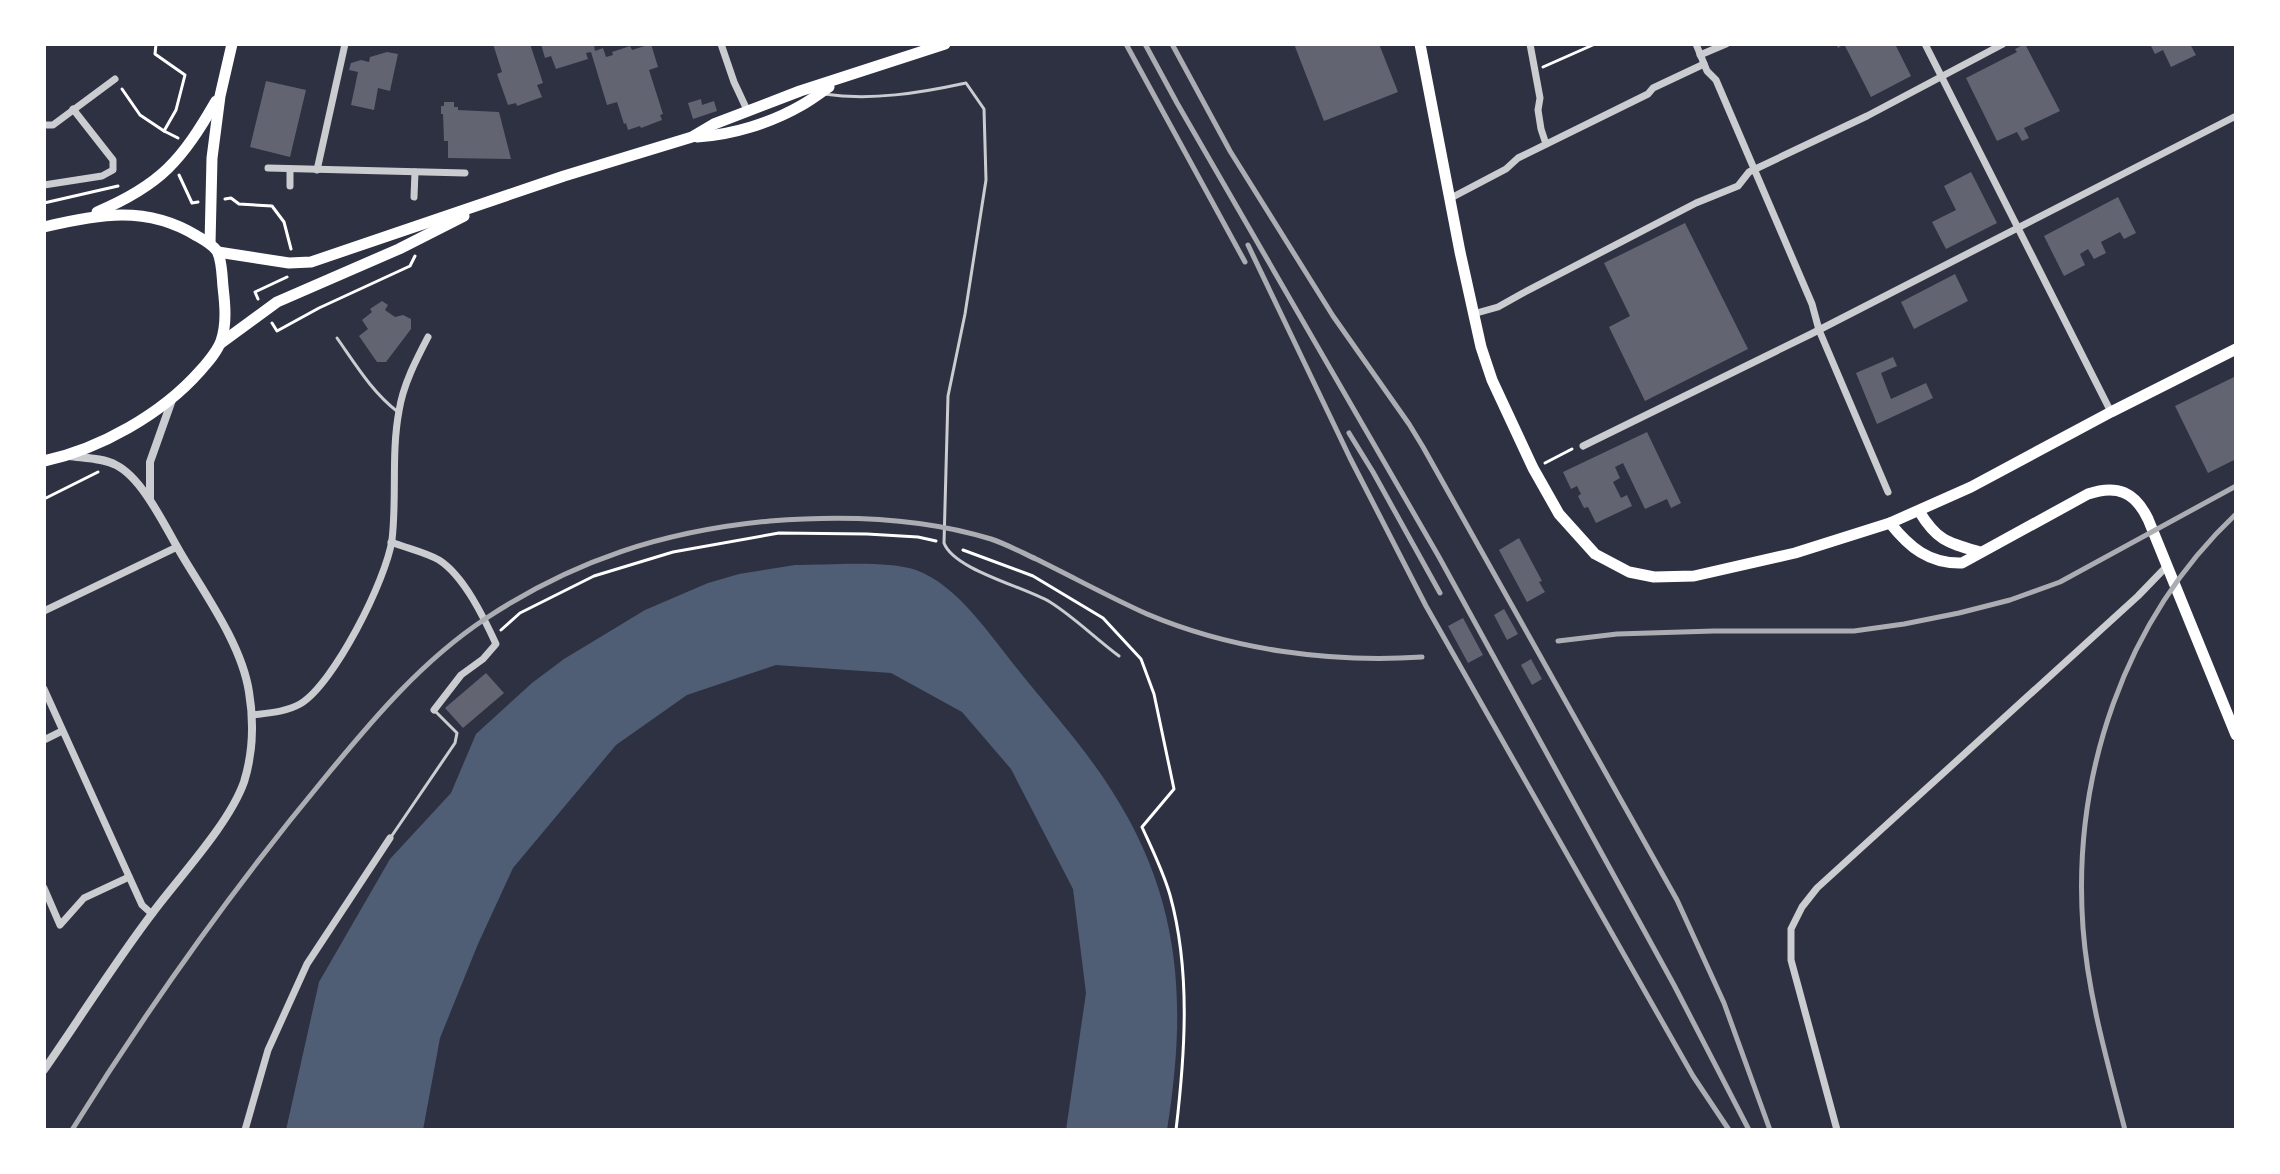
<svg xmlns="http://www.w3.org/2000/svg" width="2280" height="1174" font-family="'PT Sans Narrow',sans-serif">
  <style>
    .water { fill: #4f5d75 }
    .building { fill: #626471 }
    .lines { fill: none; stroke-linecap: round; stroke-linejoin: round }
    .path { stroke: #fff; stroke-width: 3 }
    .service { stroke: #caccd0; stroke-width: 3 }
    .minor { stroke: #caccd0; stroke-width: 7 }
    .tertiary { stroke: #caccd0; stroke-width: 8 }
    .trunk { stroke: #fff; stroke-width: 11 }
    .rail { stroke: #abadb3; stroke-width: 5 }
  </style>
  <rect width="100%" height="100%" fill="#2d3142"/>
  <path class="water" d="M795,565C828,565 887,560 916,570C958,585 992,638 1019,671C1051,711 1085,748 1112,791C1182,900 1187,1005 1167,1130H1066L1086,993L1073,889L1011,769L962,712L891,673L776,665L687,695L616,745L513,868L478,944L440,1038L423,1130H286L319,982L390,859L451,793L476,734L532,683L564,659L645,610L708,583L739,574Z"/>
  <g class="building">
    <polygon points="493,44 530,44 543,83 537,85 542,97 517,106 516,103 508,105 497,74 502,72"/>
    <polygon points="541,44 590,44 594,45 595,51 603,48 606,57 613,55 612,52 630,46 632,50 651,44 658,67 649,70 663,114 660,115 662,120 641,128 640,126 628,130 626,123 624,124 617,102 607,105 591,52 586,53 588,59 556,69 551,56 545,58"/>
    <polygon points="1294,44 1379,44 1398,92 1324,121"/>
    <polygon points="1836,44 1895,44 1911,76 1871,97 1844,44 1838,48"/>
    <polygon points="2025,44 2060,111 2024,128 2029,138 2022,141 2017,132 1997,141 1966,78 2017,52 2015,49"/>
    <polygon points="2150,44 2190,44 2196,55 2171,67 2163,50 2155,54"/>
    <polygon points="387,52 398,54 390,91 378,88 374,110 351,105 358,72 349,70 351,63 361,60 369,62 370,57"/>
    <polygon points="266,81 306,90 290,157 250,147"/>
    <polygon points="701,99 702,105 714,101 717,111 693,119 688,103"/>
    <polygon points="444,102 454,102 454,107 458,107 458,110 499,112 511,159 448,158 448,141 444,141 443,114 441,114 441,106 444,106"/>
    <polygon points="1971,172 1997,223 1946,249 1932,222 1956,210 1944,186"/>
    <polygon points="2118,197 2136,233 2124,239 2120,232 2101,242 2106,253 2094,259 2088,249 2080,254 2085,265 2064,276 2044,236"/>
    <polygon points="1685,223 1748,349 1645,401 1609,327 1630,316 1604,263"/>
    <polygon points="1955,274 1968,301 1914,329 1901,302"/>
    <polygon points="382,301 388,305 385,310 395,317 403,315 411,319 411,329 386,362 377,362 359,336 368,329 362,320 372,312 370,309"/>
    <polygon points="1893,357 1897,366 1881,373 1891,399 1926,383 1933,398 1877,424 1856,373"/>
    <polygon points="2236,376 2236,459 2208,473 2175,406"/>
    <polygon points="1647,432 1681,503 1671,508 1667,499 1645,509 1623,463 1615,467 1620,478 1613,482 1621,498 1627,495 1632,506 1596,523 1588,507 1584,508 1578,496 1581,494 1577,486 1571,489 1563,472"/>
    <polygon points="1519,538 1542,581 1539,582 1545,592 1527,602 1499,550"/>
    <polygon points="1504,609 1518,634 1507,640 1494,615"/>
    <polygon points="1463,618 1483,655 1468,663 1448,626"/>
    <polygon points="1531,659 1542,679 1532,685 1521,665"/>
    <polygon points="486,673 504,693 463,728 445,708"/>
  </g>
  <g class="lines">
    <g class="path">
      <polyline points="1543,67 1595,44"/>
      <polyline points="122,89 140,115 164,131 176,110 185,75 155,54 156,44"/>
      <polyline points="164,131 178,138"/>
      <polyline points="179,175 192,203 198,202"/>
      <polyline points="225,199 231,198 239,204 272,206 284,222 291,249"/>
      <polyline points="44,203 118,186"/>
      <polyline points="258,299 255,292 287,277"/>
      <polyline points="272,323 277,331 319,308 410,266 415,256"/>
      <polyline points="1545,463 1572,449"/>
      <polyline points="44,499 98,472"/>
      <path d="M963,550L1033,576L1103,618L1141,659L1154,694L1174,789L1142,827C1152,849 1163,871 1170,895C1191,971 1185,1054 1176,1130"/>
      <polyline points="501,630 520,613 594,576 673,552 779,533 867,534 918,537 936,541"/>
    </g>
    <g class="service">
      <path d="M824,94C871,101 920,93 966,83L984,109L986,180L965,314L948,396L944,543C954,570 1025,587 1050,602C1074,617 1096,639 1119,656"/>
      <path d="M337,338C356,365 372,392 398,412"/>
      <polyline points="391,837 455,743 457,733 434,710"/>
    </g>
    <g class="minor">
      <polyline points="721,44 734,82 748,112"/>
      <polyline points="1530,44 1540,98 1538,110 1541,129 1546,144"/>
      <polyline points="1696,44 1707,71 1716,80 1812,304 1819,330 1888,492"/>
      <polyline points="1925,44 2111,412"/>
      <polyline points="1700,55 1726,44"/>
      <polyline points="44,125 53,125 115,79"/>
      <polyline points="268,168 465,173"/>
      <polyline points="317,170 345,44"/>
      <polyline points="44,185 102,176 113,170 113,160 73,109"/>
      <polyline points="290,186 290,169"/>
      <polyline points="414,197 415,172"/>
      <polyline points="1449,199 1506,169 1518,158 1648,94 1653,88 1704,64"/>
      <polyline points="1473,314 1498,307 1523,293 1696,203 1738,186 1749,172 1867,116 2003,44"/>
      <polyline points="1583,446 1811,334 2236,116"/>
      <path d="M391,542C406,548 425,552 439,560C464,576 484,618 496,644L483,659L461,675L434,710"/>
      <polyline points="44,611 177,547"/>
      <polyline points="44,689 142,905 152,914"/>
      <path d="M252,715C268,713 286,712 300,704C334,684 386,580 392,540C397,498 391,453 399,411C403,385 416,360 428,337"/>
      <polyline points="44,740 62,731"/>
      <polyline points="44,888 60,925 84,898 129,877"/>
      <polyline points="245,1130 268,1050 307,964 390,838"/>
      <polyline points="1837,1130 1791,960 1791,929 1802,907 1817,888 2138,596 2167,566"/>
    </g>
    <g class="tertiary">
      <polyline points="150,499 150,462 172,400"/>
      <path d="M44,1070C81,1017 115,962 154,911C181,875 229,824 244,782C253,753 254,722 249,692C242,646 207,597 183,557C167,531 144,479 116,465C103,458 84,458 69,456"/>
    </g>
    <g class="trunk">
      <polyline points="1420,44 1460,252 1481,347 1492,380 1533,468 1559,514 1595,554 1629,572 1654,577 1694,576 1795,553 1890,523 1971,487 2111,412 2236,349"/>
      <path d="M697,137C732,135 771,123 802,105C811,100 820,93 829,87"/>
      <path d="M97,212C161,185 182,160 216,101"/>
      <path d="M44,227C98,214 147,205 197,236C204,240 212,244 217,251C222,260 222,276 223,287C225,304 227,324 221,341C217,352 208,362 200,371C162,414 100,449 44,461"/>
      <polyline points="210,244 212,158 220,96 232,44"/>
      <polyline points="218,252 289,263 311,262 564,176 692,137 714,124 800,91 945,44"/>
      <polyline points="221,343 277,302 399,249 464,216"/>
      <path d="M1919,511C1937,541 1948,543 1980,552"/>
      <path d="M1890,523C1909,547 1929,564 1962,563L2088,494C2117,484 2135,492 2148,519L2236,735"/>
    </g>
    <g class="rail">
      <polyline points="1126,44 1245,262"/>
      <polyline points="1145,44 1177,103 1439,557 1674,985 1749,1130"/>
      <polyline points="1172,44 1230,151 1333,316 1409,424 1423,447 1677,900 1724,1003 1770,1130"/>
      <polyline points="1248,245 1350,458 1426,606 1693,1076 1729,1130"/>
      <polyline points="1349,433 1373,472 1440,593"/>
      <polyline points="1558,641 1617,634 1714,631 1854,631 1904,624 1959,613 2010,600 2060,582 2236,486"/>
      <path d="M72,1130C149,1006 234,887 327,775C374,718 423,660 485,619C574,560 664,531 770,521C843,515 920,517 991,539C1006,544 1021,552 1036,559C1073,577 1109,597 1147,614C1232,650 1330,663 1422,657"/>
      <path d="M2125,1130C2108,1064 2088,996 2083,928C2072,775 2124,620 2236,514"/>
    </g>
  </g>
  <rect width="2280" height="1174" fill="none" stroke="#ffffff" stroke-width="92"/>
</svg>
